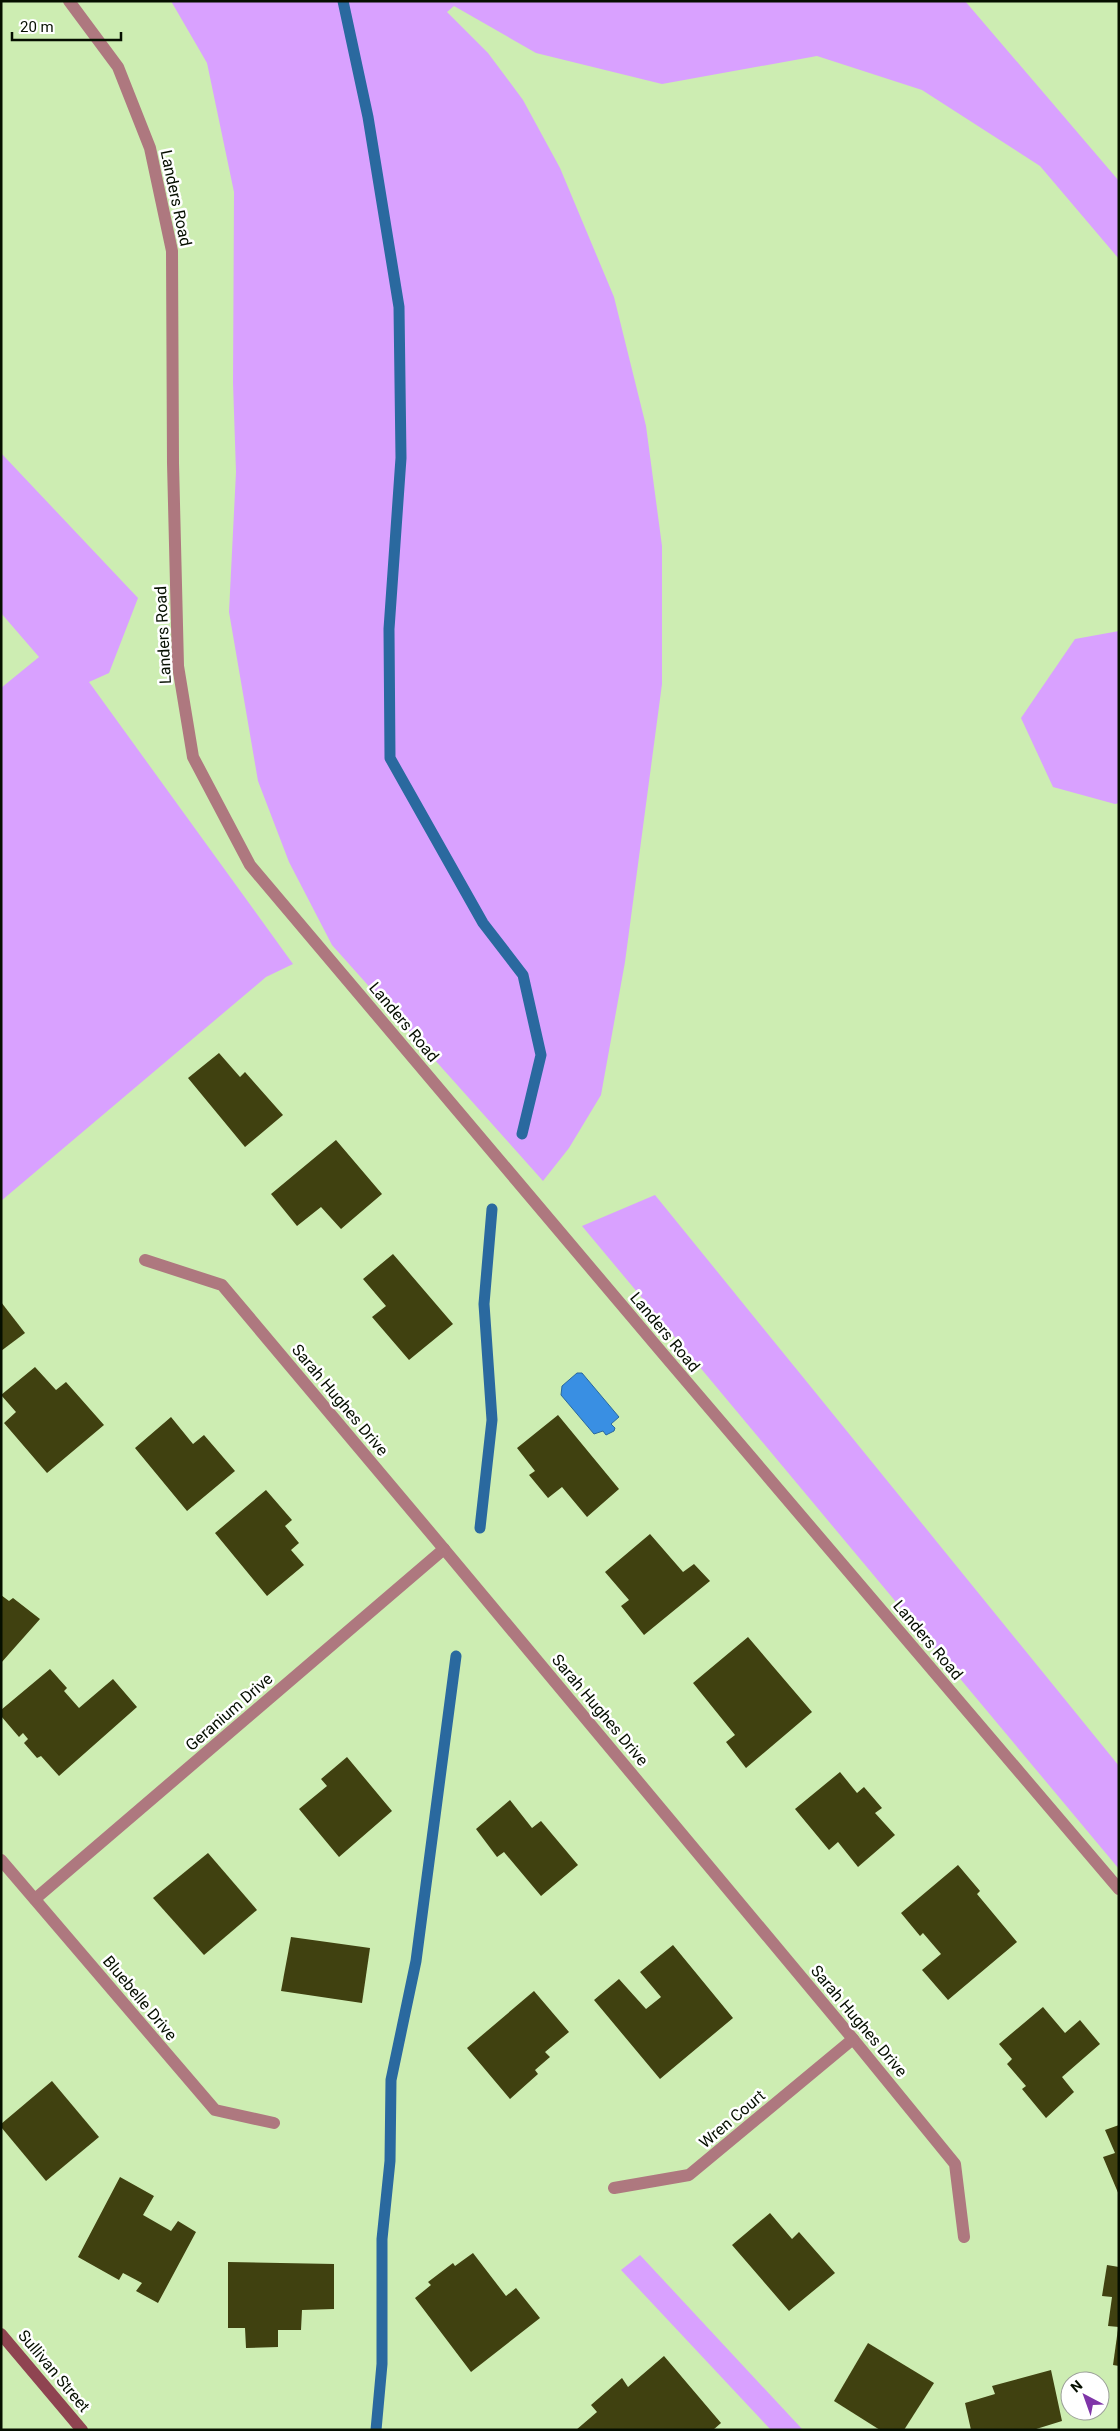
<svg xmlns="http://www.w3.org/2000/svg" width="1120" height="2431" font-family="Roboto,sans-serif">
  <style>
    .green { fill: #d9a1ff }
    .water { fill: #398fe3; stroke: #2a699f }
    .lines { fill: none; stroke-linecap: round; stroke-linejoin: round }
    .stream { stroke: #2a699f; stroke-width: 11 }
    .building { fill: #404110 }
    .minor { stroke: #ae787f; stroke-width: 12 }
    .secondary { stroke: #8f4451; stroke-width: 12 }
    .labels { text-anchor: middle; dominant-baseline: central; stroke-width: 5; stroke-linejoin: round; paint-order: stroke }
    .street-label { font-size: 16px; fill: #060f00; stroke: #fff }
  </style>
  <rect width="100%" height="100%" fill="#cdedb2"/>
  <g class="green">
    <polygon points="171,1 965,1 1119,181 1119,259 1040,166 922,90 817,56 662,84 536,53 454,6 447,12 488,53 523,100 560,168 614,297 646,426 662,546 662,684 625,962 601,1095 569,1148 543,1181 332,945 289,862 258,781 229,612 236,472 233,383 234,192 207,63"/>
    <polygon points="1,453 138,598 109,673 89,682 293,964 266,977 1,1201 1,688 39,657 1,613"/>
    <polygon points="1119,631 1119,803 1115,804 1053,787 1021,718 1075,639"/>
    <polygon points="655,1195 1119,1766 1119,1869 582,1226"/>
    <polygon points="640,2255 803,2430 771,2430 621,2270"/>
  </g>
  <polygon class="water" points="577,1373 582,1373 619,1417 611,1424 615,1428 614,1431 606,1435 603,1431 594,1434 561,1395 562,1386"/>
  <g class="lines">
    <g class="stream">
      <polyline points="343,1 368,117 399,307 401,458 389,629 390,758 483,923 523,975 541,1055 522,1134"/>
      <polyline points="480,1528 492,1420 484,1304 492,1209"/>
      <polyline points="376,2430 382,2364 382,2239 390,2161 391,2080 416,1961 456,1656"/>
    </g>
  </g>
  <g class="building">
    <polygon points="219,1053 240,1077 245,1072 283,1115 245,1147 188,1078"/>
    <polygon points="336,1140 382,1194 341,1229 321,1207 297,1226 271,1194"/>
    <polygon points="393,1254 453,1324 409,1360 372,1317 386,1306 363,1279"/>
    <polygon points="1,1302 25,1333 1,1351"/>
    <polygon points="35,1367 56,1390 66,1382 104,1425 47,1473 4,1423 16,1412 1,1395"/>
    <polygon points="558,1415 619,1489 587,1517 562,1487 548,1498 529,1475 535,1471 517,1448"/>
    <polygon points="171,1417 193,1444 204,1435 235,1471 187,1511 135,1448"/>
    <polygon points="266,1490 292,1520 285,1526 299,1543 291,1550 304,1565 267,1596 215,1533"/>
    <polygon points="650,1534 683,1572 694,1564 710,1581 644,1635 621,1606 629,1600 605,1572"/>
    <polygon points="1,1595 9,1601 13,1598 40,1619 1,1663"/>
    <polygon points="748,1637 812,1712 746,1768 726,1742 735,1735 693,1683"/>
    <polygon points="50,1669 67,1688 64,1691 79,1708 113,1679 137,1707 59,1776 41,1756 37,1758 24,1743 28,1739 23,1733 19,1737 1,1716 1,1710"/>
    <polygon points="347,1757 392,1811 339,1857 299,1809 327,1786 321,1779"/>
    <polygon points="840,1772 857,1793 864,1787 882,1808 875,1813 895,1835 858,1867 838,1842 829,1850 795,1809"/>
    <polygon points="510,1800 532,1828 541,1821 578,1865 541,1896 504,1852 497,1857 476,1829"/>
    <polygon points="208,1853 257,1910 204,1955 153,1898"/>
    <polygon points="958,1865 980,1891 977,1894 1017,1942 948,2000 922,1970 941,1954 923,1933 920,1936 901,1913"/>
    <polygon points="291,1937 370,1948 362,2003 281,1991"/>
    <polygon points="673,1945 733,2018 660,2079 594,2000 619,1979 646,2009 661,1997 640,1972"/>
    <polygon points="534,1991 569,2032 545,2052 550,2057 535,2070 538,2074 510,2099 467,2048"/>
    <polygon points="1043,2007 1065,2033 1080,2020 1100,2044 1062,2077 1074,2092 1046,2118 1022,2089 1026,2086 1007,2064 1012,2059 999,2044"/>
    <polygon points="52,2081 99,2137 46,2181 1,2127 1,2124"/>
    <polygon points="1119,2125 1119,2195 1103,2157 1115,2153 1105,2130"/>
    <polygon points="120,2177 154,2196 143,2215 171,2231 178,2221 196,2232 158,2303 136,2291 142,2283 123,2273 119,2280 78,2257"/>
    <polygon points="770,2213 792,2239 799,2232 835,2273 789,2311 732,2245"/>
    <polygon points="473,2253 506,2296 516,2288 540,2318 471,2372 415,2298 431,2285 428,2282 453,2263 455,2266"/>
    <polygon points="228,2262 334,2264 334,2309 302,2310 301,2330 278,2330 278,2347 246,2348 245,2328 228,2328"/>
    <polygon points="1107,2265 1119,2267 1119,2327 1108,2326 1112,2297 1102,2296"/>
    <polygon points="1118,2329 1119,2329 1119,2366 1113,2365"/>
    <polygon points="868,2343 934,2383 904,2430 880,2430 834,2401"/>
    <polygon points="664,2356 721,2423 713,2430 576,2430 597,2412 591,2405 622,2378 628,2387"/>
    <polygon points="1051,2370 1062,2421 1033,2430 971,2430 965,2403 995,2394 992,2386"/>
  </g>
  <g class="lines">
    <g class="minor">
      <polyline points="69,1 118,67 150,148 172,251 173,463 178,666 193,757 250,865 664,1355 1119,1889"/>
      <polyline points="145,1260 222,1285 444,1549 853,2039 955,2164 964,2237"/>
      <polyline points="1,1860 215,2110 274,2123"/>
      <polyline points="35,1899 444,1549"/>
      <polyline points="614,2188 689,2175 853,2039"/>
    </g>
    <polyline class="secondary" points="1,2334 82,2430"/>
  </g>
  <g class="labels">
    <g class="street-label">
      <text transform="translate(176 198) rotate(78)">Landers Road</text>
      <text transform="translate(163 635) rotate(-93)">Landers Road</text>
      <text transform="translate(404 1022) rotate(50)">Landers Road</text>
      <text transform="translate(665 1332) rotate(50)">Landers Road</text>
      <text transform="translate(340 1400) rotate(50)">Sarah Hughes Drive</text>
      <text transform="translate(928 1640) rotate(50)">Landers Road</text>
      <text transform="translate(600 1710) rotate(50)">Sarah Hughes Drive</text>
      <text transform="translate(229 1712) rotate(-41)">Geranium Drive</text>
      <text transform="translate(140 1998) rotate(50)">Bluebelle Drive</text>
      <text transform="translate(859 2021) rotate(50)">Sarah Hughes Drive</text>
      <text transform="translate(732 2119) rotate(-40)">Wren Court</text>
      <text transform="translate(54 2371) rotate(50)">Sullivan Street</text>
    </g>
  </g>
  <rect width="1120" height="2431" fill="none" stroke="#060f00" stroke-width="5"/>
  <g transform="translate(1085 2396) rotate(319)"><circle r="24" fill="#ffffff" stroke="#9b9f99"/>
  <path d="M0-4L9 19L0 12L-9 19Z" fill="#7f35a8"/>
  <text y="-8" font-size="14" font-weight="bold" text-anchor="middle" fill="#060f00">N</text>
  </g>
  <path d="M12 32v8h109v-8" fill="none" stroke="#060f00" stroke-width="2.5"/>
  <text x="20" y="32" font-size="15" fill="#060f00" stroke="#ffffff" stroke-width="4" paint-order="stroke">20 m</text>
</svg>
